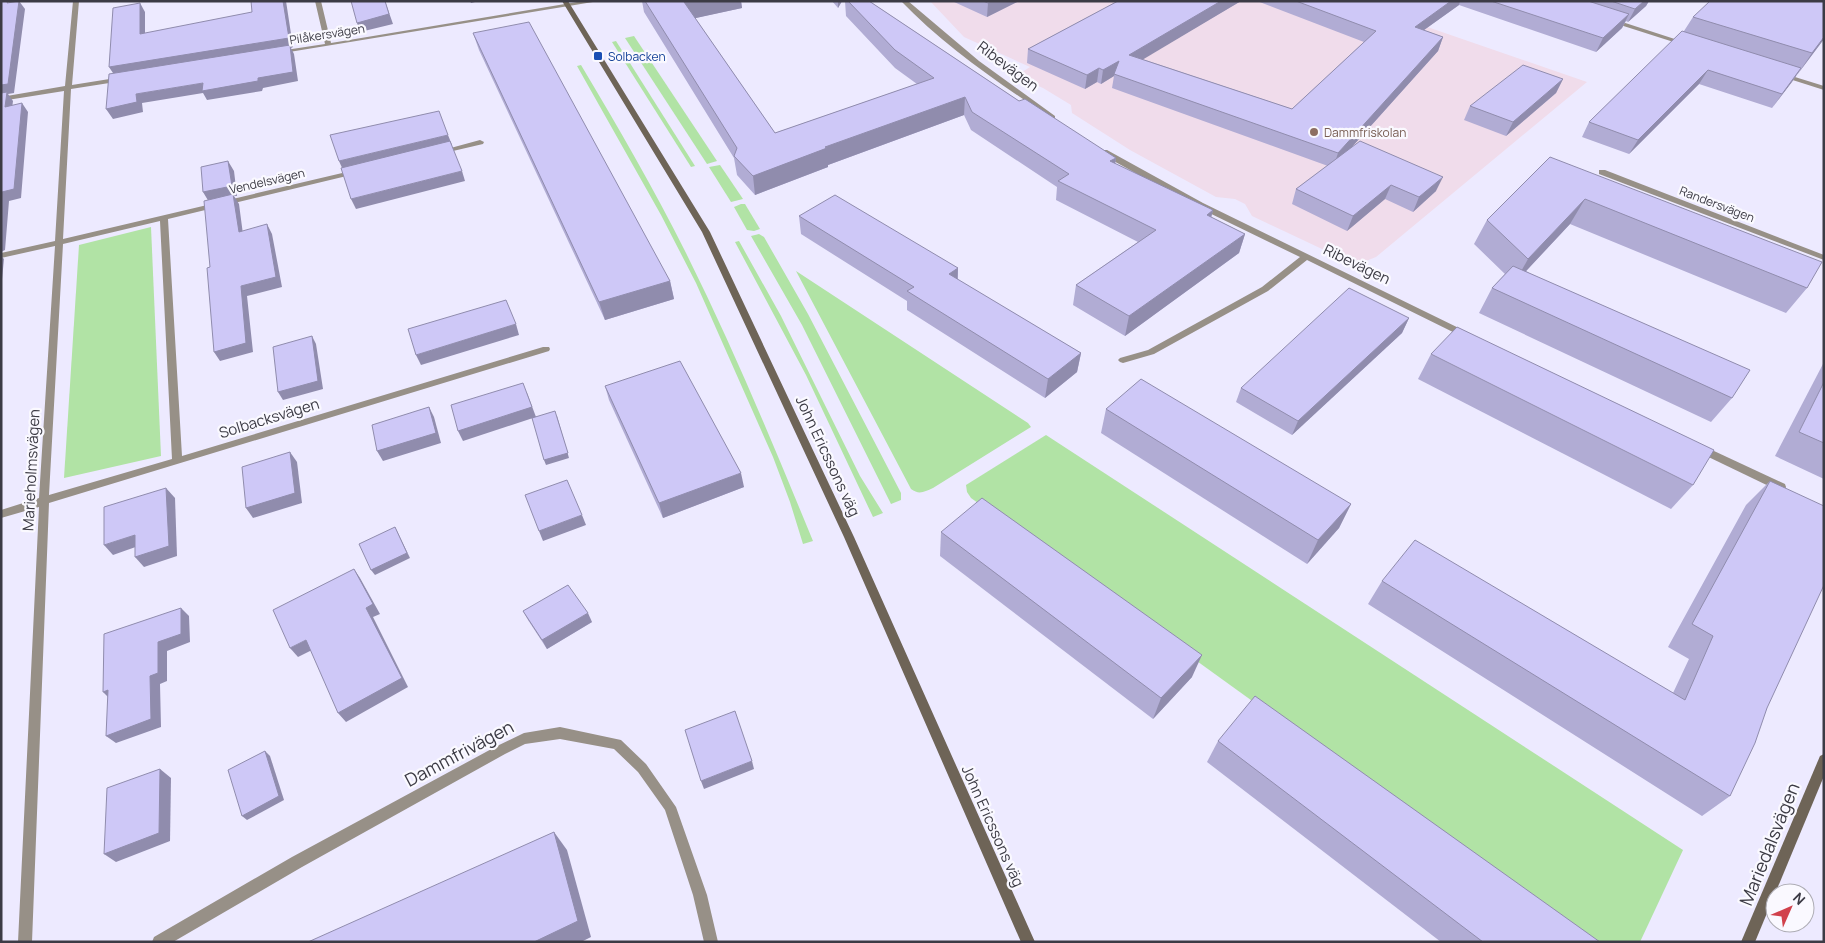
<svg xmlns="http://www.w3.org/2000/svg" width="1825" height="943" font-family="Manrope,sans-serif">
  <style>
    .education { fill: #f0dceb }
    .green { fill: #b1e3a5 }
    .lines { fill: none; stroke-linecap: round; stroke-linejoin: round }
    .street { fill: #979087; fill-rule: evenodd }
    .secondary { fill: #6e6457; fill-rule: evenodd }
    .wall { fill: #b1acd4 }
    .shaded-wall { fill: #908cad }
    .building { fill: #cec8f7; stroke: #908cad }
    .transit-dot { fill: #1a4fb4; stroke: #faf9ff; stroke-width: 2 }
    .education-dot { fill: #8d6e63; stroke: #faf9ff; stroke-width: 2 }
    .labels { text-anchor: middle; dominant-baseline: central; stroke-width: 4.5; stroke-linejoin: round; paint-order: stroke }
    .far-street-label { font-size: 12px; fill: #3c3b45; stroke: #faf9ff }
    .far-transit-label { font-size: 12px; fill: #164399; stroke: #faf9ff; text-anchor: start }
    .far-education-label { font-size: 12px; fill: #785e54; stroke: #faf9ff; text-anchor: start }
    .street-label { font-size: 15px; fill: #3c3b45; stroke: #faf9ff }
    .near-street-label { font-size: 18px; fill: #3c3b45; stroke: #faf9ff }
  </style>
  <rect width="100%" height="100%" fill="#edeaff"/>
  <polygon class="education" points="930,1 1352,1 1587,82 1376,257 1356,265 1252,216 1245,204 1235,199 1216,197 1130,150 1072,113 1071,105 1043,88 1016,76 1030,67 964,37"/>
  <g class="green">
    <polygon points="634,36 717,161 707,164 625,38"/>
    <polygon points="616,41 695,166 691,167 612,42"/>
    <path d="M581,65C618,127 654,189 686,253C733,347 773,444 813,541L803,544L790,502L773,457L696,283L661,215L577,66Z"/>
    <polygon points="720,165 743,199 731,202 709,167"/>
    <polygon points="741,204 745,204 760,229 754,231 747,230 734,207"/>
    <polygon points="151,227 161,456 64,478 79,245"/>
    <polygon points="759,234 764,237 808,314 901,493 901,500 891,504 802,325 751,236"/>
    <polygon points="739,241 781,316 860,476 883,513 873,517 806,375 735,242"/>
    <path d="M796,271L1028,423L1031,427L933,488C924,492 919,495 911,489Z"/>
    <polygon points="1046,435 1683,850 1640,942 1586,942 971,498 967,492 966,485"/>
  </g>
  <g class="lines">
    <g class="street">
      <path d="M73,1H79L72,85L122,77L125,79L122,81L71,89L63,239L355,170L359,172L355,174L168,219L182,456L543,347H549L550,349L549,351L49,503L32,942H18L39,507L1,518V510L39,498L55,246L1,258V253L55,241L64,91L1,101V97L65,86ZM160,221L172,459L49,495L63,244Z"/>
      <polygon points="315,1 321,1 331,43 583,1 599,1 277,54 276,53 279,51 325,44"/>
      <path d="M901,1H908L979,61L1055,116V118H1051C1000,84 943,45 901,1Z"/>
      <polygon points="1613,19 1687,43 1688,44 1683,45 1611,22 1610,21"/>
      <polygon points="1782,73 1824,86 1824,90 1780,76 1779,75"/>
      <polygon points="480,140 484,142 483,144 440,154 436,152"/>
      <polygon points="1101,150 1107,150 1203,203 1469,333 1470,335 1466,338 1463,337 1307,260 1268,291 1154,354 1123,363 1120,362 1118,360 1120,358 1148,350 1262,287 1300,257 1197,207 1101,154"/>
      <polygon points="1599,170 1605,170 1824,255 1824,260 1599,174"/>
      <polygon points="1699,444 1785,484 1786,487 1785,490 1777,490 1696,451 1694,448 1696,445"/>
      <polygon points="560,727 621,740 646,764 676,807 707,895 718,942 704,942 693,895 665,810 638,772 614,749 560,739 525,744 505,754 302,867 173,942 152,942 154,937 292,857 497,746 524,733"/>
    </g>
    <g class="secondary">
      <polygon points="562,1 568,1 710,232 854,537 1035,942 1021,942 844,537 702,232"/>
      <polygon points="1824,754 1824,776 1755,942 1741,942 1820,756"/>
    </g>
  </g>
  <g class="wall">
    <polygon points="642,1 741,1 742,8 695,18 775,133 917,84 895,68 846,16 845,1 869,1 1019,101 1116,158 1115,164 1213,210 1211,217 1245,234 1239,253 1125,336 1073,305 1076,285 1138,242 1056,200 1057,187 971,130 964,115 828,165 828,167 755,195 737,175 734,158 644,12"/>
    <polygon points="832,1 842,1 838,8"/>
    <polygon points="952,1 1019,1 987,17"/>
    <polygon points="1118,1 1241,1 1142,59 1292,109 1364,42 1257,1 1649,1 1646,6 1628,22 1626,21 1622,28 1596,52 1459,5 1424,30 1443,37 1438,51 1351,148 1436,191 1413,212 1385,199 1347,231 1292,204 1296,189 1328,166 1112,88 1114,76 1101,84 1097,82 1085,89 1027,63 1028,49"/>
    <polygon points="1824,1 1824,39 1772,108 1699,84 1629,154 1582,137 1589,122 1684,31 1693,17"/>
    <polygon points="473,33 670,281 674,299 605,320 479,50"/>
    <polygon points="1563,79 1556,93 1506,136 1464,120 1470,106"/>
    <polygon points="1550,157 1807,288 1786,313 1570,224 1526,271 1732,398 1711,422 1479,313 1492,288 1505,274 1474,244 1487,220"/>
    <polygon points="799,216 958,268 958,280 1081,353 1077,372 1045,398 907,310 907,301 801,234"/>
    <polygon points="1409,318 1402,333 1292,435 1236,402 1241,388"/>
    <polygon points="1431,354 1693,485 1671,509 1418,379"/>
    <polygon points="1824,362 1824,479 1775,456"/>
    <polygon points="605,386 744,487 663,518 609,400"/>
    <polygon points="1106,409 1351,504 1339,528 1307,564 1101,433"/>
    <polygon points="1770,481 1767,708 1730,796 1702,816 1368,604 1382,581 1673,693 1689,659 1668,647 1746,505"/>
    <polygon points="941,532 1192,677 1153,719 940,556"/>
    <polygon points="523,611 592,622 547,649 528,620"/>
    <polygon points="1218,741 1600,942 1441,942 1207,762"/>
  </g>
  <g class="shaded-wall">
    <polygon points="19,1 25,9 14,93 8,94 13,101 11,116 5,107 1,95 1,85"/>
    <polygon points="283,1 286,1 293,47 291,48 294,54 298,81 263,88 262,91 207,100 203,93 142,103 143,112 113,119 106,109 136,94 203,83 258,81 115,76 109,67"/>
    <polygon points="385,1 393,24 360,32 357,23"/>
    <polygon points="470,1 479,1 471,3"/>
    <polygon points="690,1 741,1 742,8 687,20 684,2"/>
    <polygon points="838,1 842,1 838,8"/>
    <polygon points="992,1 1019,1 987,17 988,3"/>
    <polygon points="1221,1 1241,1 1127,69 1129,55"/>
    <polygon points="1451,1 1460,1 1459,5 1410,40 1415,27"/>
    <polygon points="1644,1 1649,1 1646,6 1628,22 1635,9"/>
    <polygon points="140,3 145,12 145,43 140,34"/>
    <polygon points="1629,14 1622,28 1596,52 1603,38"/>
    <polygon points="1443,37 1438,51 1333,168 1338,153"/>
    <polygon points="1824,37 1824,39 1797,75 1812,53"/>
    <polygon points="1119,61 1114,76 1101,84 1103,70"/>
    <polygon points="1099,68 1097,82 1085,89 1087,75"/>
    <polygon points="1801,68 1792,82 1772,108 1782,94"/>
    <polygon points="1708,70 1699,84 1629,154 1638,140"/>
    <polygon points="1563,79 1556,93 1506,136 1513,122"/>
    <polygon points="965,97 964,115 828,165 828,167 755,195 753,176 825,147"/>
    <polygon points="22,103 28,112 21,198 9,201 5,250 1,252 2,192"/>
    <polygon points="448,135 452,145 343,170 339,161"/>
    <polygon points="1116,158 1113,177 1110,161"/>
    <polygon points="228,161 234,171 237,196 234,196 239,204 244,242 209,202 203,192"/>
    <polygon points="462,171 465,181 356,209 351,199"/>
    <polygon points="1443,177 1436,191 1413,212 1419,197"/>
    <polygon points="1391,185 1385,199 1347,231 1353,216"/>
    <polygon points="1585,199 1570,224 1514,284 1528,259"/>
    <polygon points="1213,210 1208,230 1207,215"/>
    <polygon points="267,224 272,234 282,287 247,296 253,352 220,361 214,352"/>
    <polygon points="1245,234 1239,253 1125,336 1129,316"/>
    <polygon points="1,256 4,259 1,289"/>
    <polygon points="958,268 957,286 949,274"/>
    <polygon points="670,281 674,299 605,320 599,302"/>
    <polygon points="1409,318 1402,333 1292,435 1298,421"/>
    <polygon points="516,324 519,335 421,365 416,355"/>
    <polygon points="312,336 316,344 323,389 283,400 278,392"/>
    <polygon points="1081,353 1077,372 1045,398 1048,379"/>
    <polygon points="527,393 536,417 463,441 458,431"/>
    <polygon points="429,407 434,417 441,443 383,461 377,451"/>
    <polygon points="557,416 569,458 546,465 544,460"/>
    <polygon points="290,452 297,462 302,503 253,518 246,508"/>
    <polygon points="741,473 744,487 663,518 659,503"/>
    <polygon points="166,488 175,498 177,556 144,567 135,557"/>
    <polygon points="1351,504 1339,528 1307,564 1318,540"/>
    <polygon points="582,515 586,525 543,541 539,531"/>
    <polygon points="395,527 410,558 375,575 371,570"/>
    <polygon points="135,535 144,544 113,555 104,545"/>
    <polygon points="354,569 360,578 380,614 373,617 408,687 346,722 338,713 366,608"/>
    <polygon points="181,608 189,616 190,642 167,651 167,681 160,684 161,727 116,743 106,736 150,676 158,642"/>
    <polygon points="588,613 592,622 547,649 542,640"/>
    <polygon points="306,640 314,649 298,657 290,648"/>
    <polygon points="1202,655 1192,677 1153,719 1161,698"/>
    <polygon points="108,690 112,701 103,692"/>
    <polygon points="265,751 270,756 284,800 247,820 242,816"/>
    <polygon points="752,761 754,769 704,789 701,781"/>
    <polygon points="160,769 171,778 170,841 116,862 104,854"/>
    <polygon points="554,832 567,850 591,937 581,942 534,942"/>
  </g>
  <g class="building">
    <polygon points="1,1 8,1 7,3 19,1 8,84 1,85"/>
    <polygon points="251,1 283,1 289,38 109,67 113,8 140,3 140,34 252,12"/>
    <polygon points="351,1 385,1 389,14 357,23"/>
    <polygon points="645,1 690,1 684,2 775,133 934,78 895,50 848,1 869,1 1019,101 1025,99 1116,158 1110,161 1213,210 1207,215 1245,234 1129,316 1076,285 1156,230 1058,181 1069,174 972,112 965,97 825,147 827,148 753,176 734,156 737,148"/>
    <polygon points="983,1 992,1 988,3"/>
    <polygon points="1118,1 1221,1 1129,55 1292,109 1376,31 1296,1 1451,1 1415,27 1443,37 1338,153 1114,74 1119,61 1103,70 1099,68 1087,75 1028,49"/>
    <polygon points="1491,1 1588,1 1629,14 1603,38"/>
    <polygon points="1611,1 1644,1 1635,9"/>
    <polygon points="1710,1 1824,1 1824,37 1812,53 1693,17"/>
    <polygon points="529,22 670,281 599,302 473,33"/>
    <polygon points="1682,31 1801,68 1782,94 1708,70 1638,140 1589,122"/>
    <polygon points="290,45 293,72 258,78 258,81 202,91 203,83 136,94 137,102 106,109 109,74"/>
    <polygon points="1523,65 1563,79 1513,122 1470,106"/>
    <polygon points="7,92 5,107 22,103 14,189 2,192 1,197 1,93"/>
    <polygon points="439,111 448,135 339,161 330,135"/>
    <polygon points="450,141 462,171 351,199 341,168"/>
    <polygon points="1360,141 1443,177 1419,197 1391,185 1353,216 1296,189"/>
    <polygon points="1550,157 1822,262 1807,288 1585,199 1528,259 1487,220"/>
    <polygon points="228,161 232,186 203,192 201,167"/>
    <polygon points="233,194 239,232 267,224 276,277 241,286 246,343 214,352 207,268 210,267 204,201"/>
    <polygon points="835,195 958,268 949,274 1081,353 1048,379 907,291 914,287 799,216"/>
    <polygon points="1513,266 1750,370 1732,398 1492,288"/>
    <polygon points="1349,288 1409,318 1298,421 1241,388"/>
    <polygon points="506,300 516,324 416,355 408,329"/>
    <polygon points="1457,327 1714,450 1693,485 1431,354"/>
    <polygon points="312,336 318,381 278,392 273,347"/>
    <polygon points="680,361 741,473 659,503 605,386"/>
    <polygon points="1141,379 1351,504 1318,540 1106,409"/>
    <polygon points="1824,382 1824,443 1799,432"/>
    <polygon points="523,383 532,407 458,431 451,405"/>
    <polygon points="429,407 436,433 377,451 372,425"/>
    <polygon points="555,411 568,453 544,460 532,418"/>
    <polygon points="290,452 295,493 246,508 242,467"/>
    <polygon points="567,480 582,515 539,531 525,495"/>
    <polygon points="1770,481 1824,506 1824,585 1767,708 1755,743 1730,796 1382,581 1415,540 1685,700 1713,636 1692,624"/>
    <polygon points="166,488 169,546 135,557 135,535 104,545 104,507"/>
    <polygon points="982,498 1202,655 1161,698 941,532"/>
    <polygon points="395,527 407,553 371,570 359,544"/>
    <polygon points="354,569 373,604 366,608 402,678 338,713 306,640 290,648 273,610"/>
    <polygon points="568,585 588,613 542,640 523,611"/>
    <polygon points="181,608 181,634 158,642 158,673 150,676 151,719 106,736 108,690 103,692 104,634"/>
    <polygon points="1255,696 1600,942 1483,942 1218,741"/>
    <polygon points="735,711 752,761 701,781 685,730"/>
    <polygon points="265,751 279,796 242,816 228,770"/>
    <polygon points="160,769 159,833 104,854 107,788"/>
    <polygon points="554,832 578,921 534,942 308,942"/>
  </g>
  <rect class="transit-dot" x="593" y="51" width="10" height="10" rx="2.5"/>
  <circle class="education-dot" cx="1314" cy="132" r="5"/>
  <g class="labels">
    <g class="far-street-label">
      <text transform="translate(327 34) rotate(-9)">Pilåkersvägen</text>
      <text transform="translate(267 181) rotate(-13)">Vendelsvägen</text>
      <text transform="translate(1717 204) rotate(21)">Randersvägen</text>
    </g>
    <g class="far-transit-label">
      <text x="608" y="56">Solbacken</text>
    </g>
    <g class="far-education-label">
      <text x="1324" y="132">Dammfriskolan</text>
    </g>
    <g class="street-label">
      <text transform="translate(1008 66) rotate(37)">Ribevägen</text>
      <text transform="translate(1357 264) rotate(26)">Ribevägen</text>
      <text transform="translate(269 418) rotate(-17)">Solbacksvägen</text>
      <text transform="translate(828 456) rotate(65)">John Ericssons väg</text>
      <text transform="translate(31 470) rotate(-87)">Marieholmsvägen</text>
      <text transform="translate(993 826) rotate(66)">John Ericssons väg</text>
    </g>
    <g class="near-street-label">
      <text transform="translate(459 753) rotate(-28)">Dammfrivägen</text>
      <text transform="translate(1769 844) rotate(-68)">Mariedalsvägen</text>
    </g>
  </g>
  <rect width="1825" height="943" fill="none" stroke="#3c3b45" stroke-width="5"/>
  <g transform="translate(1790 908) rotate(45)"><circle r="24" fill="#faf9ff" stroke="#aeadb5"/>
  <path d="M0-4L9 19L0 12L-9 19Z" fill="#d1414c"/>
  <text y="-8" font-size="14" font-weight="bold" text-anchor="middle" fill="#3c3b45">N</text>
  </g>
</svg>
